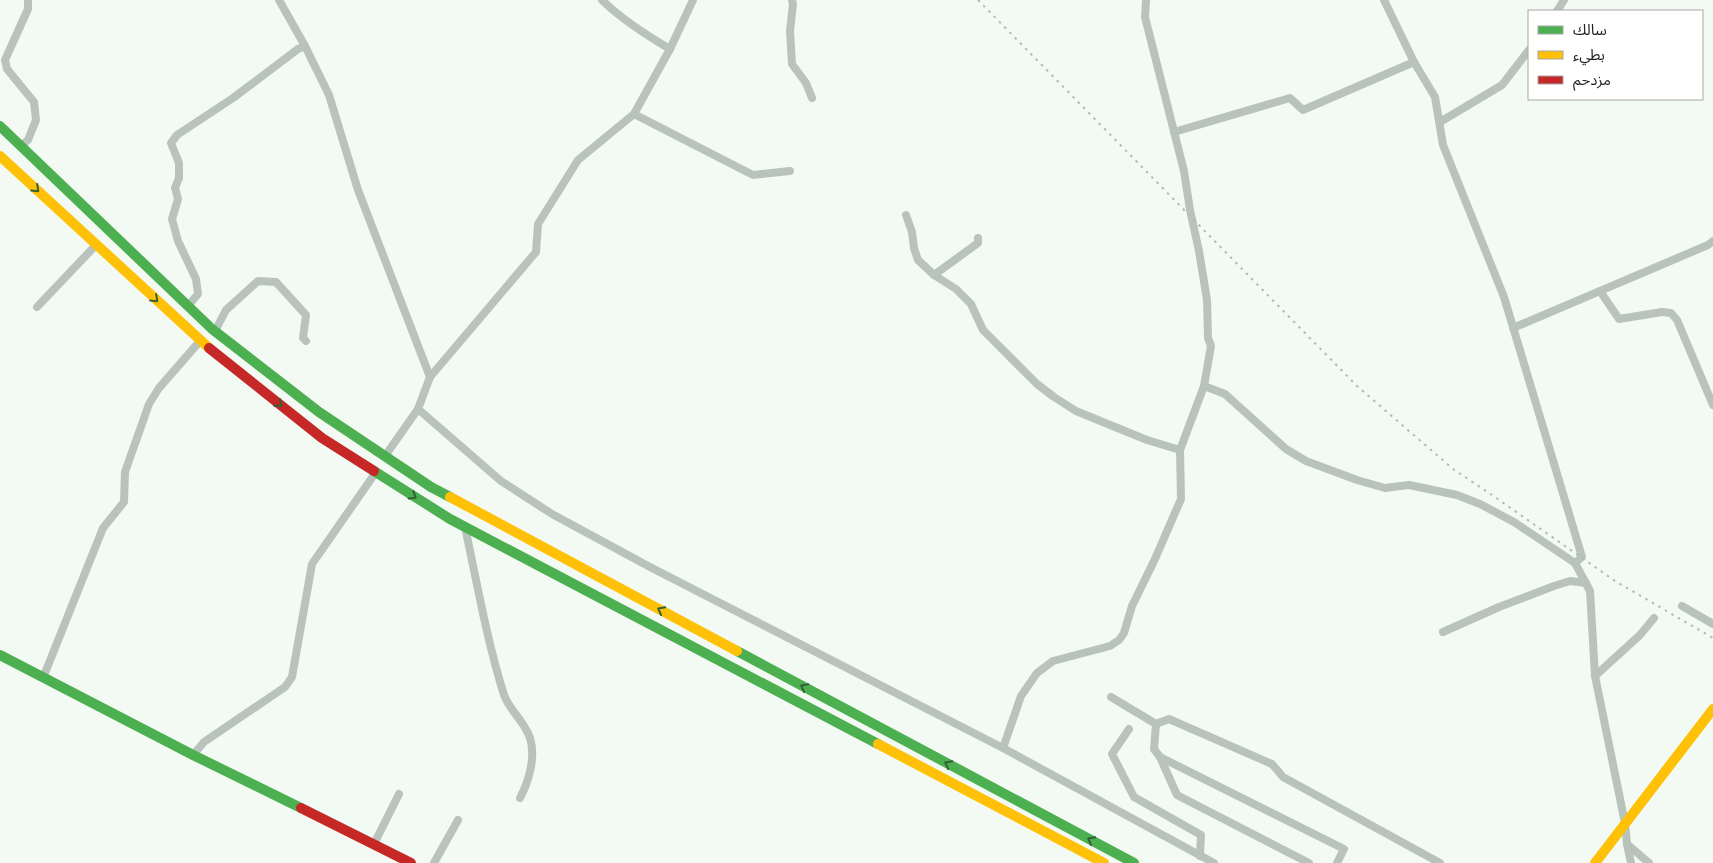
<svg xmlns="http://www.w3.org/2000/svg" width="1713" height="863" font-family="'Work Sans','Noto Sans Arabic',sans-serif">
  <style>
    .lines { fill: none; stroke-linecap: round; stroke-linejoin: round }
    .street { stroke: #b8c4bb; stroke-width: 8 }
    .fast { stroke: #4caf50; stroke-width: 10 }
    .slow { stroke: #ffc107; stroke-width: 10 }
    .jam { stroke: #c62828; stroke-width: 10 }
    .rail { stroke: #b2bab4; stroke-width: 2; stroke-dasharray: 2.5 5; stroke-linecap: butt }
    .oneway { stroke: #326135 }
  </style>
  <rect width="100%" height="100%" fill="#f3faf4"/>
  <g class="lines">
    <g class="street">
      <polyline points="279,0 305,46 329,95 358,190 430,377"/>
      <path d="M602,0C622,20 646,35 670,49"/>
      <polyline points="792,0 793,4 790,31 792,64 806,83 812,98"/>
      <polyline points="1384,0 1414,62 1435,97 1443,145 1504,297 1582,557 1575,563 1590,591 1595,676 1625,823 1627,844 1631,863"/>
      <polyline points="1557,11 1564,0"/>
      <polyline points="634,114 753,175 790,171"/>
      <polyline points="1440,122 1502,85 1529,50"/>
      <polyline points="1174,132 1290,98 1303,110 1414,62"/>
      <polyline points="21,146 28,140 36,120 34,102 7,69 5,60 28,9 28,0"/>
      <polyline points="906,215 912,232 914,248 918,260 934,275 956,289 971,304 983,330 1037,384 1054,397 1076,411 1147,440 1180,450"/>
      <polyline points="934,275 978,243 978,238"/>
      <polyline points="1600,291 1619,319 1662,312 1671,313 1677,320 1713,405"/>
      <polyline points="188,306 198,294 196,279 178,241 172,219 178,199 175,188 179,178 179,163 171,143 177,135 233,98 298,49 305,46"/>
      <polyline points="37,307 96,245"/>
      <polyline points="1513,328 1708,245 1713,241"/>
      <polyline points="215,331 226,310 258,281 276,282 306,315 303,338 306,341"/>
      <polyline points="1204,386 1225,394 1286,449 1306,461 1357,480 1385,488 1409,485 1457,495 1480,504 1514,522 1575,563"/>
      <polyline points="418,409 501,481 552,514 650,567 1003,748 1214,863"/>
      <polyline points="385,456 418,409 430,377 536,252 538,224 578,160 634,114 670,49 693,0"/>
      <path d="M465,527C477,583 487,641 504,695C510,711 525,722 530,738C536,757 529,781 520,798"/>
      <polyline points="1682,606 1713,624"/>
      <polyline points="1443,632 1499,607 1554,586 1570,581 1586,583"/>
      <polyline points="1595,676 1640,635 1654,618"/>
      <polyline points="43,678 103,528 124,502 125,472 149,404 159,388 200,341"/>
      <polyline points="1111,697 1156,724 1154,749 1160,757 1177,795 1309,863"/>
      <polyline points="1156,724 1169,719 1272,764 1283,777 1440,863"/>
      <polyline points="1129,729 1112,754 1134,797 1201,835 1200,856"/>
      <polyline points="1003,748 1021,696 1037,673 1053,661 1110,646 1119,640 1124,633 1132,606 1155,559 1181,499 1180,450 1204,386 1211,346 1208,338 1207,300 1199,251 1190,210 1184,171 1145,17 1146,0"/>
      <polyline points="193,755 204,742 285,687 292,677 312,564 376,472"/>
      <polyline points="1160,757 1344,849 1337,863"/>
      <polyline points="374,844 399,794"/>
      <polyline points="1627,844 1649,863"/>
      <polyline points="434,863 458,820"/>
    </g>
    <g class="fast">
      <polyline points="0,126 212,329 319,412 431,487 450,497"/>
      <polyline points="374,471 450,519 878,744"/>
      <polyline points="737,651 1134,863"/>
      <polyline points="0,655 193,755 301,808"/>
    </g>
    <g class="slow">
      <polyline points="0,156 209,348"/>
      <polyline points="450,497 737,651"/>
      <polyline points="878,744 1104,863"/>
      <polyline points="1595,863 1713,709"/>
    </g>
    <g class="jam">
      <polyline points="209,348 322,438 374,471"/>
      <polyline points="301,808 411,863"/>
    </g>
    <polyline class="rail" points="978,0 1357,386 1453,469 1492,495 1615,581 1713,638"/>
  </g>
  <defs><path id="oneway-chevron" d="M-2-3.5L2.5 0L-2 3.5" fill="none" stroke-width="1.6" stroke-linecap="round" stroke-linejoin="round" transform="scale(1.25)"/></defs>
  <g class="oneway">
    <use href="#oneway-chevron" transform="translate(36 189) rotate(43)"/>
    <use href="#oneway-chevron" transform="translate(155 299) rotate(43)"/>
    <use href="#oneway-chevron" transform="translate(279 404) rotate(39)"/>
    <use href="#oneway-chevron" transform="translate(413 496) rotate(32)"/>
    <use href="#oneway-chevron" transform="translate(661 610) rotate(-152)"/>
    <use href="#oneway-chevron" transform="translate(804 687) rotate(-152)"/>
    <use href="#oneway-chevron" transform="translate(948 764) rotate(-152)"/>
    <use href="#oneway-chevron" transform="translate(1091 840) rotate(-152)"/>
  </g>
  <rect x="1528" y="10" width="175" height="90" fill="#ffffff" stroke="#a5a7a5"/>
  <rect x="1538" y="26" width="25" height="8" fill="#4caf50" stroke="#a5a7a5"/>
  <text x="1573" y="35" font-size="15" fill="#1d221f">سالك</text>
  <rect x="1538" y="51" width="25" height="8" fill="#ffc107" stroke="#a5a7a5"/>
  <text x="1573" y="60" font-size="15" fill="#1d221f">بطيء</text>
  <rect x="1538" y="76" width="25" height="8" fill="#c62828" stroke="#a5a7a5"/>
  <text x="1573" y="85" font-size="15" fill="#1d221f">مزدحم</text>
</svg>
